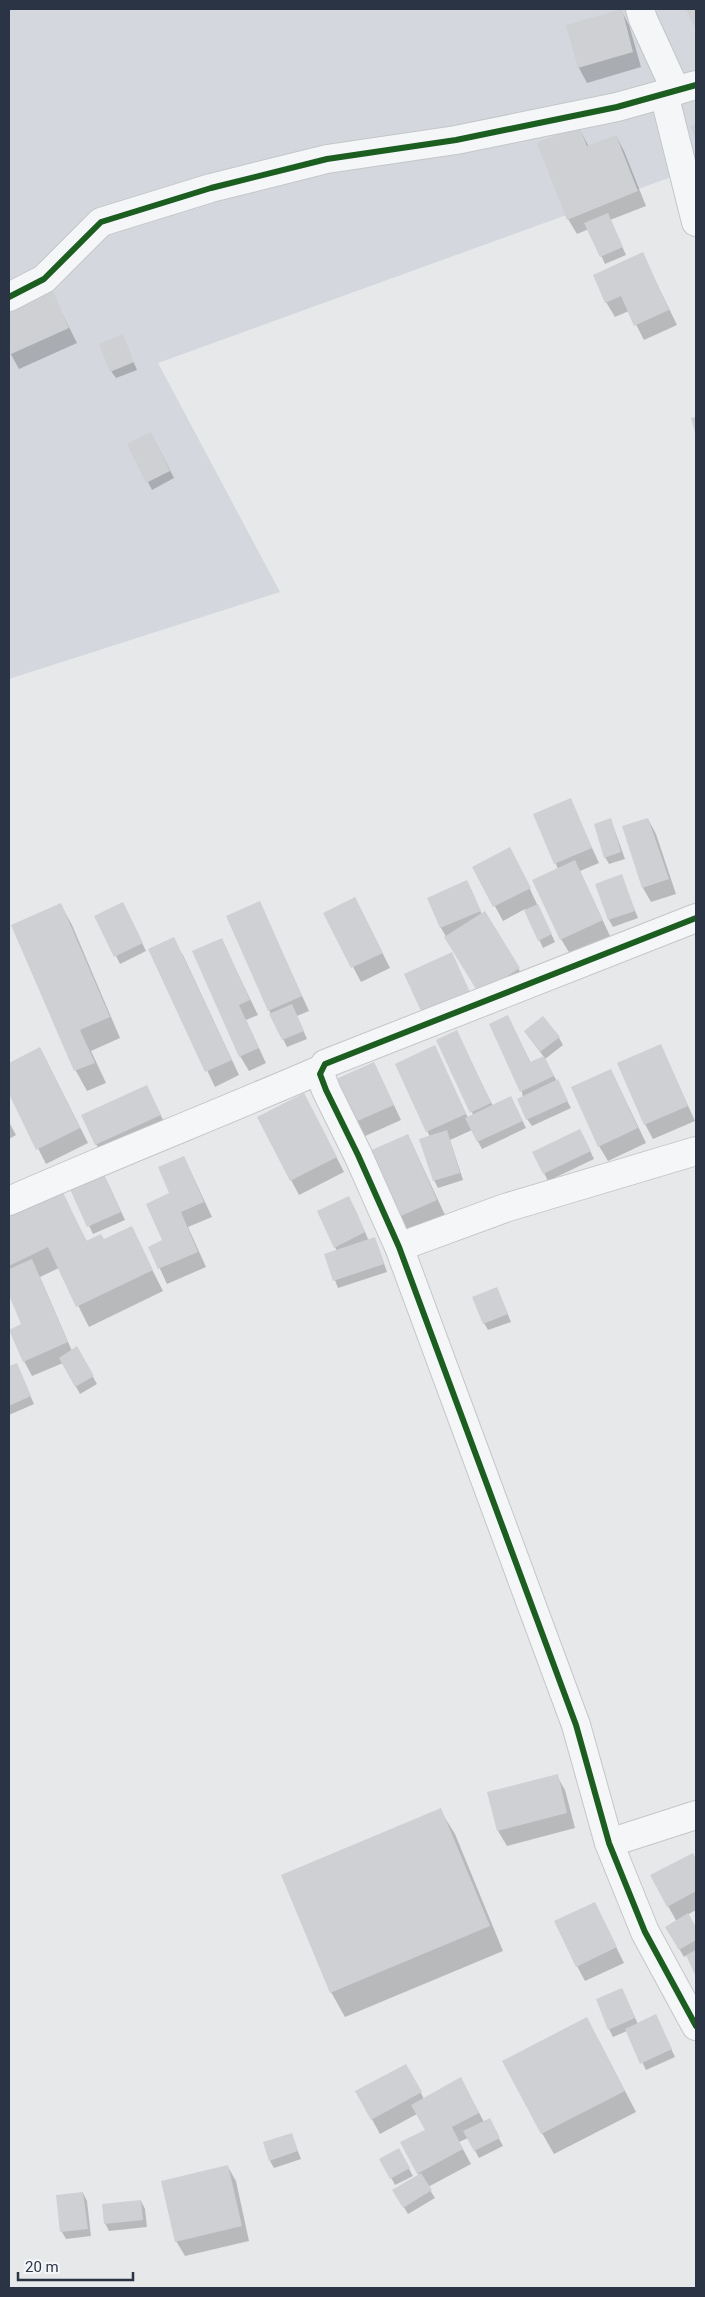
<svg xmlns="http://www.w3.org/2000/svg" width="705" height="2297" font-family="Roboto,sans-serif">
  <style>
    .built { fill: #d4d7dd }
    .shadow { fill: #0003 }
    .building { fill: #ced0d3 }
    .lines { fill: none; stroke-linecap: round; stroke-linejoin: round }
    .minor-casing { stroke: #c4c6c8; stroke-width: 30 }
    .minor { stroke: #f5f6f7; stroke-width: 28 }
    .cycleway-casing { stroke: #f4f6f9; stroke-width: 9 }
    .cycleway { stroke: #1b5e20; stroke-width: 6 }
  </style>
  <rect width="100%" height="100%" fill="#e6e8ea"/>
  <polygon class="built" points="9,9 696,9 696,168 158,363 280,592 9,679"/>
  <g class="shadow">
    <polygon points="621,10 629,25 641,67 587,83 579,68 567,26"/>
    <polygon points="579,128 589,147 616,136 624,151 646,206 610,220 626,255 605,264 589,229 577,234 568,219"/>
    <polygon points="642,253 677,325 644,340 629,311 615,317 606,302"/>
    <polygon points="51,291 77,343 19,369 9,351 9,310"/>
    <polygon points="122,336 137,370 116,378 111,371"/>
    <polygon points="155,441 174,478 152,490 129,445"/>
    <polygon points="570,800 599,863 580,871 610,936 570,954 561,939 558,869 535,815"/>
    <polygon points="648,819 656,834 676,894 651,902 643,888"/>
    <polygon points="611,820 625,859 609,864 605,857"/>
    <polygon points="518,864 555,942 543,948 525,909 503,921 474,868"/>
    <polygon points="621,876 638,918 613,927 609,920"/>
    <polygon points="471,889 482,915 528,983 488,1008 441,928 429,898"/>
    <polygon points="355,898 390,968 361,982 325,914"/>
    <polygon points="259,902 309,1011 297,1016 307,1039 287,1047 269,1010"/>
    <polygon points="61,905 72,925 120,1038 91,1051 106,1083 87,1091 76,1071 13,925"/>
    <polygon points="126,910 146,951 120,964 96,916"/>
    <polygon points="221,939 258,1015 246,1020 266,1063 249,1071 240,1056"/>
    <polygon points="150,950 182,953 239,1075 215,1087"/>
    <polygon points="508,1017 531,1063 544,1057 525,1032 559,1038 563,1045 545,1059 571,1108 532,1126 527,1119"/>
    <polygon points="456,1032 493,1106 515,1105 526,1128 482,1149 472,1130 450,1140 463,1180 438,1188 434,1180 430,1137 397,1064 435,1047 468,1118 473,1116"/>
    <polygon points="661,1046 695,1121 653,1139 645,1124"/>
    <polygon points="40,1048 88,1143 46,1164 9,1091 9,1064"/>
    <polygon points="374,1063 401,1120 363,1137 355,1122"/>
    <polygon points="611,1070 646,1143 608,1161 599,1146"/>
    <polygon points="147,1087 168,1130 105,1159 96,1144"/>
    <polygon points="312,1109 344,1172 299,1195 291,1180"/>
    <polygon points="9,1122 16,1135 9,1139"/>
    <polygon points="408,1135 445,1215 403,1233 395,1218"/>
    <polygon points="584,1138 594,1159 548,1181 534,1153"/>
    <polygon points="184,1157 212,1217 188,1227 206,1267 167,1284 150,1247 164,1241 171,1194"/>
    <polygon points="107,1181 125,1220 93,1234 71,1188"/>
    <polygon points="60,1189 87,1242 104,1240 131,1228 163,1291 89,1327 59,1268 40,1277 72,1351 77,1348 97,1384 80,1394 63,1363 32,1376 24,1361 23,1325 9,1292 9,1214"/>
    <polygon points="353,1205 369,1241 374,1239 378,1246 387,1272 338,1288 325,1255 337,1251 335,1247"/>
    <polygon points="497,1288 511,1322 488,1330 484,1323"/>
    <polygon points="16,1364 34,1404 9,1415 9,1368"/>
    <polygon points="557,1776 565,1790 575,1828 507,1846 498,1831 489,1793"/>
    <polygon points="440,1810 455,1834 503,1951 345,2017 331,1992"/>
    <polygon points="693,1854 696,1861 696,1910 687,1915 696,1930 696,1974 687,1955 684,1957 667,1928 677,1922 668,1906"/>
    <polygon points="595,1904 624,1963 585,1981 577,1966"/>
    <polygon points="622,1989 638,2024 659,2023 675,2057 646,2070 627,2031 613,2037 609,2029"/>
    <polygon points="598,2039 636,2112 554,2154 542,2133"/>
    <polygon points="414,2080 424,2099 469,2094 484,2122 489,2120 503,2146 479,2158 468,2138 459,2142 471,2164 428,2187 435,2198 408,2214 394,2191 419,2176 402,2143 426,2130 417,2114 380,2134 357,2092"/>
    <polygon points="291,2134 301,2159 274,2168 270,2161"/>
    <polygon points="399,2150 413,2176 395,2185 381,2159"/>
    <polygon points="228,2167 236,2181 249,2241 185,2256 176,2241"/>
    <polygon points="83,2193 87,2201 91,2236 66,2239 62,2232 57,2196"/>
    <polygon points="141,2201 145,2209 147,2227 109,2231 105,2223"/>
  </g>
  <g class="building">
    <polygon points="622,9 633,52 578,68 566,25"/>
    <polygon points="686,9 696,9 696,28 695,28"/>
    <polygon points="696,124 696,140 690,126"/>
    <polygon points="579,126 587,146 616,135 638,191 567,220 537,143"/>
    <polygon points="608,213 623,247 600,257 584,223"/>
    <polygon points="643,252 669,310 634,326 621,296 605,303 593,275"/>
    <polygon points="52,289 69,328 9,355 9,309"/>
    <polygon points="123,334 134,362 110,372 99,344"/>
    <polygon points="696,417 696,436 691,418"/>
    <polygon points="151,432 170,471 146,483 127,444"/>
    <polygon points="571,798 592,848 554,864 533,814"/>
    <polygon points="611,818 621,852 604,858 594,824"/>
    <polygon points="648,818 669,879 642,888 622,826"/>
    <polygon points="510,847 531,888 493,907 472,867"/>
    <polygon points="575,860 603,920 560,940 532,880"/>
    <polygon points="622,874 635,911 608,920 595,884"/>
    <polygon points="467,880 481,911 440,928 427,898"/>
    <polygon points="355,897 383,953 351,968 323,913"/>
    <polygon points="260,901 302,996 268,1011 226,916"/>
    <polygon points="123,902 143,943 114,957 94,916"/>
    <polygon points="61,903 110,1017 80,1030 95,1063 74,1071 11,925"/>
    <polygon points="538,904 552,934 538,941 524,910"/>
    <polygon points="485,911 520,968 479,994 444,937"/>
    <polygon points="174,937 232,1060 205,1072 148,949"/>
    <polygon points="222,938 250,1000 239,1005 259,1048 239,1057 192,951"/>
    <polygon points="452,952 473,999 426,1022 404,974"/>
    <polygon points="292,1004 304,1031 282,1040 269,1014"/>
    <polygon points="508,1015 530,1062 544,1056 554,1076 520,1092 489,1024"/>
    <polygon points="543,1016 560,1037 540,1052 524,1031"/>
    <polygon points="457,1030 491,1103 470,1113 436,1040"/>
    <polygon points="661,1044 688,1106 644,1125 617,1063"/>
    <polygon points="435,1045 466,1114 426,1132 395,1064"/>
    <polygon points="40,1047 80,1128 36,1150 9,1094 9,1063"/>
    <polygon points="374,1062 394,1105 353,1123 334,1080"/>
    <polygon points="611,1069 638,1128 598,1147 571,1087"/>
    <polygon points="558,1079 568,1101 526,1120 517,1099"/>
    <polygon points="147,1085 161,1115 95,1145 81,1115"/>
    <polygon points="304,1093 337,1157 290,1181 257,1117"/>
    <polygon points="511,1096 523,1121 477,1142 465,1118"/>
    <polygon points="580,1129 591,1151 543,1174 532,1152"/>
    <polygon points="447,1130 460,1173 433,1181 419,1139"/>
    <polygon points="408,1134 437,1200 394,1219 365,1153"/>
    <polygon points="184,1156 204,1202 181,1212 198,1252 158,1269 148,1247 162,1240 146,1204 169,1193 158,1167"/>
    <polygon points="103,1172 121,1212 87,1227 69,1187"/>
    <polygon points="61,1188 86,1241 101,1234 104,1239 132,1226 153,1270 76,1307 48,1247 9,1266 9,1212"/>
    <polygon points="349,1196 365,1232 334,1248 317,1211"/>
    <polygon points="375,1237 384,1264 333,1281 324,1254"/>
    <polygon points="32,1259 68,1342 23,1362 9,1330 21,1324 9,1295 9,1269"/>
    <polygon points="497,1287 508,1314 483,1324 472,1297"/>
    <polygon points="77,1346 94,1376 75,1387 59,1358"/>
    <polygon points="17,1363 31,1396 9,1406 9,1366"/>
    <polygon points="558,1774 567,1813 497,1831 487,1792"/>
    <polygon points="441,1808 490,1926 330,1993 281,1875"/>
    <polygon points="693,1853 696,1859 696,1891 667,1907 650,1875"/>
    <polygon points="595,1902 617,1947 576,1967 554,1921"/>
    <polygon points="688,1913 696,1927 696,1940 679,1950 665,1927"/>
    <polygon points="696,1950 696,1977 686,1955"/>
    <polygon points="622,1988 635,2018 608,2030 596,1999"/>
    <polygon points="656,2014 672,2049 640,2064 625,2029"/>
    <polygon points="587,2017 625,2091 541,2134 502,2061"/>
    <polygon points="406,2064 422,2092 371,2120 355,2091"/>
    <polygon points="461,2077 479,2113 452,2127 463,2149 417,2174 400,2142 425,2130 411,2105"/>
    <polygon points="490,2118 500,2138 474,2151 463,2131"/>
    <polygon points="292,2133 298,2151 269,2161 263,2142"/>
    <polygon points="399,2148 410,2168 390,2179 379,2159"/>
    <polygon points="228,2165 242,2226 175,2242 161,2181"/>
    <polygon points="421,2173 432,2190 403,2208 392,2190"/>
    <polygon points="83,2192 88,2229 60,2232 56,2195"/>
    <polygon points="141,2200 143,2220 104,2224 102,2204"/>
  </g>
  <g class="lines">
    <g class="minor-casing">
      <g id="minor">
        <polyline points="640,9 643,19 676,91"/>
        <polyline points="664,94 696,222"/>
        <polyline points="9,297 44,279 101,222 211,188 327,159 456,140 617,107 696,85"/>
        <polyline points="696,918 335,1060 325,1064 320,1074 326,1090 358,1155 399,1247 576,1725 609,1843 645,1932 696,2026"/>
        <path d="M9,1201C113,1155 218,1114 322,1069"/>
        <polyline points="399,1247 505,1208 696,1151"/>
        <polyline points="609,1843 696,1815"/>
      </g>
    </g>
    <use href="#minor" class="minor"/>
    <g class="cycleway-casing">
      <g id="cycleway">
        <polyline points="9,297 44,279 101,222 211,188 327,159 456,140 617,107 696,85"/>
        <polyline points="696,918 335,1060 325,1064 320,1074 326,1090 358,1155 399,1247 576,1725 609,1843 645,1932 696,2026"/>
      </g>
    </g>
    <use href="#cycleway" class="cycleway"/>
  </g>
  <rect width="705" height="2297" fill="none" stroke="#2b3445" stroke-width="20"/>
  <path d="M18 2272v8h115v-8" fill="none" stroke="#2b3445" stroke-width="2.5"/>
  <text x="25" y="2272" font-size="15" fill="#2b3445" stroke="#f4f6f9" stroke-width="4" paint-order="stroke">20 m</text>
</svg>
